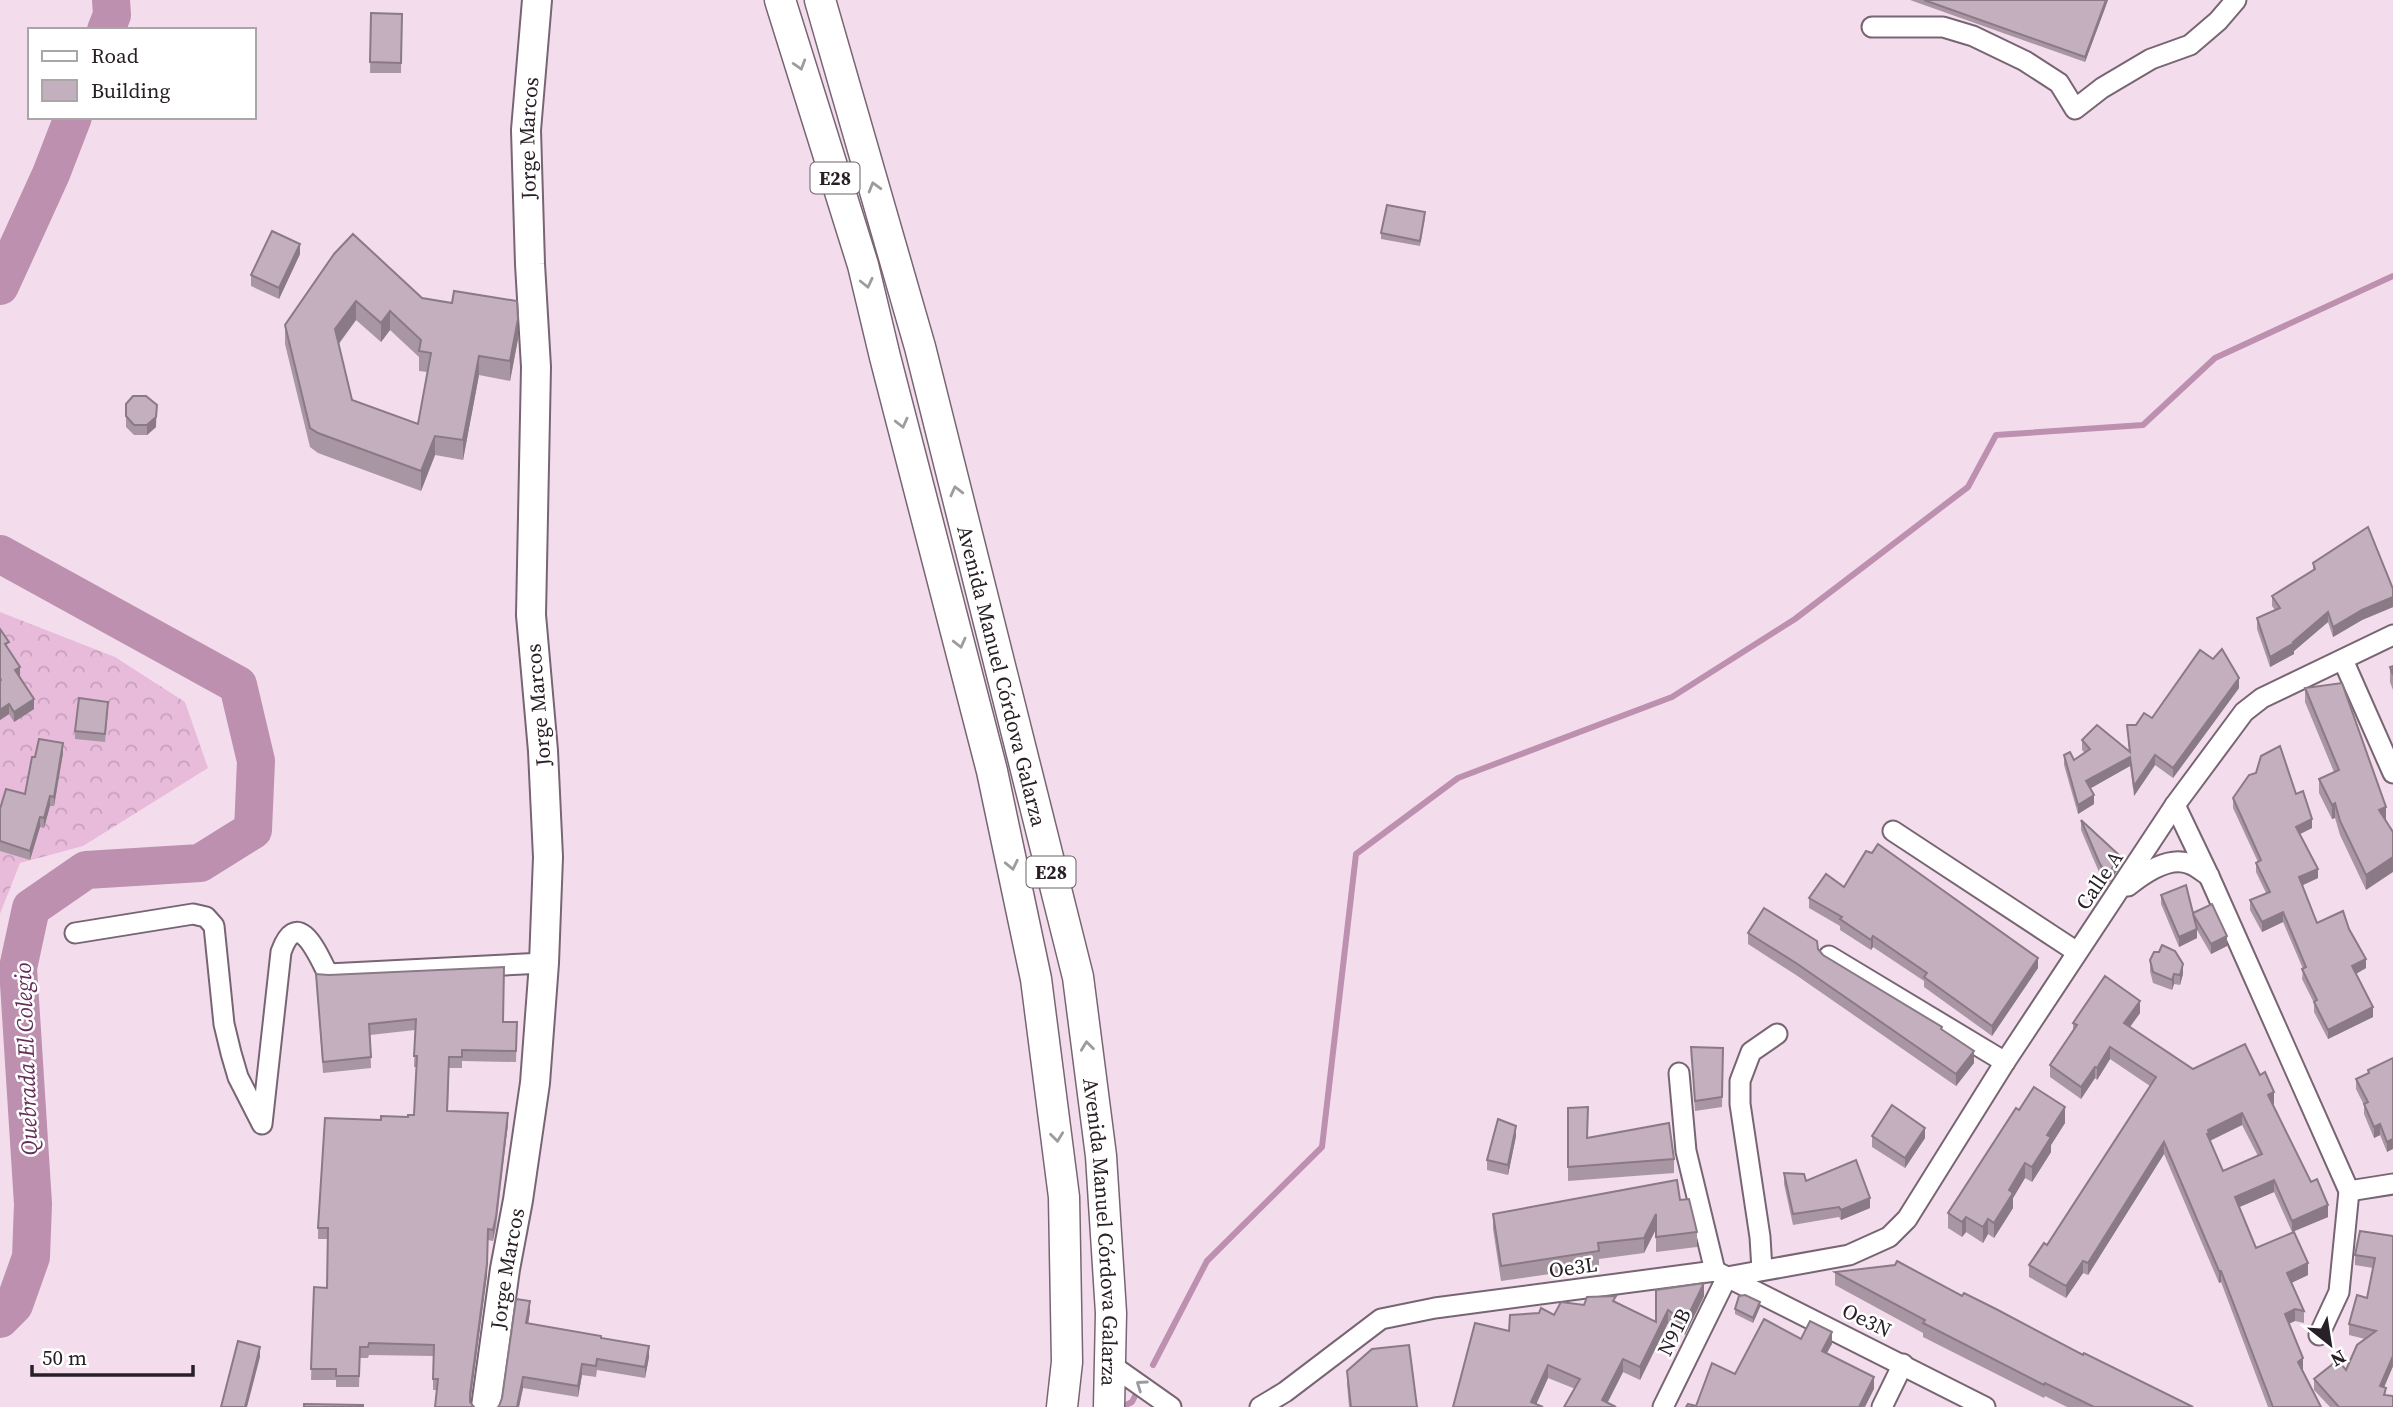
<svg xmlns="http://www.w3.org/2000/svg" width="2393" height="1407" font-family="'Source Serif 4',serif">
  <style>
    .forest { fill: url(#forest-crowns) }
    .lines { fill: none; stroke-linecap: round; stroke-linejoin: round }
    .stream { stroke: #bd90b0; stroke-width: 6 }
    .river { stroke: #bd90b0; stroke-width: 38 }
    .minor-casing { stroke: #786573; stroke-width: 23 }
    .secondary-casing { stroke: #786573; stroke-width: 32 }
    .primary-casing { stroke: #786573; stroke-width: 33 }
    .minor { stroke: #fff; stroke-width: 19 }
    .secondary { stroke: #fff; stroke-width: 28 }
    .primary { stroke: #fff; stroke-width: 30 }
    .wall { fill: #a996a3; fill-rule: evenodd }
    .shaded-wall { fill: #897a85 }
    .building { fill: #c4afbe; stroke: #897a85; stroke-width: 2; fill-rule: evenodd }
    .oneway { stroke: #9e9b9d }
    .labels { text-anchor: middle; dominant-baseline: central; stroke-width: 5; stroke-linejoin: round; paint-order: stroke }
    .shield { fill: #fff; stroke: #686367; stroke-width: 2 }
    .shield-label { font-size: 19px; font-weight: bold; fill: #282026 }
    .street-label { font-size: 21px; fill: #282026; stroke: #fff }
    .water-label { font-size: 23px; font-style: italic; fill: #642d58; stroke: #fff }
  </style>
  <defs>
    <pattern id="forest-crowns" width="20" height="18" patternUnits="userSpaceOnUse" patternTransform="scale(1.75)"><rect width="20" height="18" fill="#e8bbdb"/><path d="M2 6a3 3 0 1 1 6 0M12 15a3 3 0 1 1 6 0" fill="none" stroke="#c7a0bc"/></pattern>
  </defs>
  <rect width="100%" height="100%" fill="#f3ddec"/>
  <polygon class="forest" points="0,612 115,657 185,702 208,768 83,846 20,863 0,914"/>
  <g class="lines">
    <g class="stream">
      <polyline points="1153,1365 1207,1261 1322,1147 1356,854 1458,778 1672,697 1795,619 1968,487 1996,435 2143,425 2215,358 2393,276"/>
      <polyline points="1122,1407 1132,1402 1135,1396"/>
    </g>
    <g class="river">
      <polyline points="106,30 112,15 111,0"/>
      <polyline points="0,286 51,174 73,117"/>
      <polyline points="0,554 238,685 256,761 253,830 200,863 86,870 31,908 18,968 33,1204 31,1257 14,1305 0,1319"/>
    </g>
    <g class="minor-casing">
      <g id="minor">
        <polyline points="1872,27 1943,27 1973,36 2025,61 2059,83 2075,109 2102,88 2151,59 2190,45 2218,21 2236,0"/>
        <polyline points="2343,660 2393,773"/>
        <polyline points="2175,805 2209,876 2349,1191 2339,1292 2319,1335"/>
        <polyline points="1893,831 2077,952"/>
        <path d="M2128,886C2143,874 2169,855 2190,864C2196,866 2203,872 2209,876"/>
        <path d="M75,933L193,914L206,917L214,926L224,1024L231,1053L238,1077L262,1124L281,952C298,905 318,955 328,974L544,963"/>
        <polyline points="1829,956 2005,1062"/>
        <polyline points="1679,1073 1686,1151 1715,1271"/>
        <polyline points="2349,1191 2393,1184"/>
        <polyline points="1762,1270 1760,1237 1740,1104 1740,1081 1751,1052 1777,1034"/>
        <polyline points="1110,1364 1171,1407"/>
        <polyline points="1260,1407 1285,1392 1381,1319 1435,1308 1715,1271 1727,1277 1849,1255 1889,1237 1907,1219 2005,1062 2175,805 2244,712 2262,698 2393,635"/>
        <polyline points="1663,1407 1727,1277 1985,1407"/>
        <polyline points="1882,1407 1903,1364"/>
      </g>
    </g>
    <g class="secondary-casing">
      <g id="secondary">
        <path id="s1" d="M486,1407L505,1269L518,1200L535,1083L544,963L548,857L543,751L531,615L536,367L530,264L526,130L537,0"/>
      </g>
    </g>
    <g class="primary-casing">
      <g id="primary">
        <polyline points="780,0 863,265 885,357 992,771 1036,979 1064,1197 1067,1362 1062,1407"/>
        <path id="s2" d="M820,0L920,347L1078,977L1101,1156L1111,1313L1109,1407"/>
      </g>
    </g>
    <use href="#minor" class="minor"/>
    <use href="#secondary" class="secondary"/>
    <use href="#primary" class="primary"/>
  </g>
  <g class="wall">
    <polygon points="1910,0 2108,0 2085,62"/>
    <polygon points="371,13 402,14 401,73 370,73"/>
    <polygon points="1425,218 1420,246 1381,239 1381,233"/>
    <polygon points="300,254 279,299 251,286 251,275"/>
    <path d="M334,254L422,298L518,339L510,381L479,375L463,460L435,455L421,491L318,453L310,447L285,344V325ZM356,320L381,342L390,330L419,357V371L427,372L418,424L352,400L339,344Z"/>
    <polygon points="126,404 157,405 156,427 147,435 134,435 126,427"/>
    <polygon points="2313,563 2393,589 2393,607 2362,620 2333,637 2328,622 2294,651 2294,654 2270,667 2257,629 2257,618 2275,610 2272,606 2272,596 2313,570"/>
    <polygon points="0,629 34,709 14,722 9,714 0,720"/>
    <polygon points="2393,666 2393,690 2390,682 2390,667"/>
    <polygon points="2239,688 2173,778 2155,765 2134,796 2130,766 2090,788 2094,804 2078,814 2064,765 2064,755 2074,760 2085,753 2082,750 2082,740 2129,751 2127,725 2136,725"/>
    <polygon points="2305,688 2386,821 2366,890 2340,835 2335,818 2332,819 2319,793 2319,779 2334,772 2305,702"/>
    <polygon points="108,710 105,742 75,739 75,731"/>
    <polygon points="63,753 54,806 50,806 44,828 40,827 30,860 0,851 0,809 25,794 35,757"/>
    <polygon points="2296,794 2312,828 2300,834 2318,878 2302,885 2317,923 2349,929 2366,968 2356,974 2373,1017 2328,1039 2314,1012 2314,1003 2302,979 2303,969 2283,922 2262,932 2250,910 2250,900 2266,893 2256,872 2256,863 2258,862 2233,808 2233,798"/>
    <polygon points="2081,820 2120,866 2107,886 2099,872 2081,830"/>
    <polygon points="1844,887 2038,968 1992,1036 1924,987 1924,981 1873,947 1871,950 1840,930 1840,926 1809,908 1809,898"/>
    <polygon points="2161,895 2193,913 2227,946 2211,954 2197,930 2197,938 2179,947 2161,904"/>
    <polygon points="1748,933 1818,949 1823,955 1942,1030 1974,1063 1956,1086 1796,975 1748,944"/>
    <polygon points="2150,960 2183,974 2180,985 2174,984 2172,990 2153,983 2150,971"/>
    <polygon points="316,974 503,1022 517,1022 516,1062 462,1061 462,1068 449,1068 448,1111 508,1124 496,1228 493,1241 488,1240 487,1275 470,1400 437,1390 433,1390 433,1356 369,1355 368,1358 360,1358 359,1387 336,1387 336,1380 311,1380 314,1287 327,1288 328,1239 318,1239 318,1228 381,1120 408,1117 414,1115 417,1067 414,1067 415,1030 370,1035 371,1068 323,1073"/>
    <path d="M2140,1013L2130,1027L2193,1069L2274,1104L2273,1105L2328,1217L2292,1232L2274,1192L2239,1207L2256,1248L2308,1275L2291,1283L2304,1311V1323L2295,1321L2289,1324L2302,1371L2321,1407H2268L2221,1282L2219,1283L2164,1154L2088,1275L2083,1273L2066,1298L2029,1277V1265L2047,1245L2150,1086L2110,1059L2097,1080L2095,1078L2081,1099L2050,1077V1065L2073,1030V1023ZM2242,1125L2258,1156L2223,1171L2210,1141Z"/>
    <polygon points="1691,1047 1723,1048 1722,1107 1695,1111"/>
    <polygon points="2393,1058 2387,1152 2380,1135 2374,1138 2364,1114 2364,1105 2356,1089 2356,1079 2368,1073 2368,1070"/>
    <polygon points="1568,1108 1587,1138 1674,1159 1674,1173 1568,1181"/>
    <polygon points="2019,1110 2065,1123 2051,1145 2051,1152 2032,1182 2025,1178 2013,1198 2013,1208 1994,1238 1988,1234 1983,1243 1966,1232 1962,1237 1948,1228 1948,1213"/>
    <polygon points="1516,1136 1508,1175 1487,1170 1487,1160"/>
    <polygon points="1872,1136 1925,1138 1905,1168 1872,1147"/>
    <polygon points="1784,1173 1806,1181 1870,1208 1841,1220 1839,1217 1793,1225 1784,1184"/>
    <polygon points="1680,1200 1697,1232 1697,1247 1656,1252 1656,1229 1644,1253 1599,1259 1599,1267 1501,1281 1493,1229 1493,1214"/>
    <polygon points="2393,1236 2393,1366 2384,1387 2386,1395 2393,1407 2330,1407 2314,1390 2314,1379 2346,1370 2365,1339 2349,1335 2349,1324 2367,1298 2373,1268 2355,1265 2355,1255"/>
    <polygon points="1835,1272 1962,1296 2193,1407 2067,1407 2045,1396 2044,1398 1923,1337 1923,1333 1835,1285"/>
    <polygon points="1656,1290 1704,1296 1685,1335 1668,1323 1640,1380 1623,1372 1608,1402 1548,1378 1536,1404 1453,1407 1509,1331 1584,1305 1616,1302 1656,1322"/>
    <polygon points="1760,1307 1753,1323 1735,1314 1735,1309"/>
    <polygon points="530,1312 528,1324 601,1338 649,1357 645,1378 597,1370 596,1377 582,1375 578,1397 523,1388 519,1407 498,1407 499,1406 502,1398"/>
    <polygon points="1347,1371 1417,1407 1349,1407 1347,1383"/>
  </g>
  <g class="shaded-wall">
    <polygon points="2106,0 2108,0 2085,62 2085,57"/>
    <polygon points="300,244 300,254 279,299 279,288"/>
    <polygon points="356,301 356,320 335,348 335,329"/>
    <polygon points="390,311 390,330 381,342 381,323"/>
    <polygon points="518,319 518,339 510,381 510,361"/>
    <polygon points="479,356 479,375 463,460 463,440"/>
    <polygon points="156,417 156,427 147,435 147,425"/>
    <polygon points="435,436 435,455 421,491 421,471"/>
    <polygon points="2393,597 2393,607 2362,620 2333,637 2333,627 2362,610"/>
    <polygon points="2328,612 2328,622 2294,651 2294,654 2270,667 2270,657 2293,642"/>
    <polygon points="20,667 20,677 15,670"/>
    <polygon points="2239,678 2239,688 2173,778 2173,768"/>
    <polygon points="34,699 34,709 14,722 14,712"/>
    <polygon points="9,704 9,714 0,720 0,710"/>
    <polygon points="63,743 63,753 54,806 54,797"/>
    <polygon points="2155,755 2155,765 2134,796 2134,786"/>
    <polygon points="2130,757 2130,766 2086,791 2086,781"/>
    <polygon points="2094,795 2094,804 2078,814 2078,805"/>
    <polygon points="50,796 50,806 44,828 44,818"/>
    <polygon points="2335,803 2335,818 2332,819 2332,805"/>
    <polygon points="2386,807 2386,821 2379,810"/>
    <polygon points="40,817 40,827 30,860 30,851"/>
    <polygon points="2312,819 2312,828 2296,836 2296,827"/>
    <polygon points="2120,856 2120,866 2107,886 2107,876"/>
    <polygon points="2393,857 2393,872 2366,890 2366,875"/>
    <polygon points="2318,869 2318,878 2299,887 2299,877"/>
    <polygon points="2283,912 2283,922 2262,932 2262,922"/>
    <polygon points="2197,929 2197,938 2179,947 2179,937"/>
    <polygon points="1873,936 1873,947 1871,950 1871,940"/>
    <polygon points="2227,936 2227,946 2211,954 2211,944"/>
    <polygon points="2038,958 2038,968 1992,1036 1992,1026"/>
    <polygon points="2366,959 2366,968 2352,976 2352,966"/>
    <polygon points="2183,964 2183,974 2180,985 2180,975"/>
    <polygon points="2174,974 2174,984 2172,990 2172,980"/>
    <polygon points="2140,1001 2140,1013 2124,1035 2124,1023"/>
    <polygon points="2373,1007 2373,1017 2328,1039 2328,1030"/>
    <polygon points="2110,1047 2110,1059 2097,1080 2097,1068"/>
    <polygon points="1974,1051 1974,1063 1956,1086 1956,1074"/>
    <polygon points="2095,1067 2095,1078 2081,1099 2081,1087"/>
    <polygon points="2274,1092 2274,1104 2268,1107 2268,1095"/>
    <polygon points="2065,1107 2065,1123 2051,1145 2051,1152 2032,1182 2032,1167 2047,1135"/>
    <polygon points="508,1113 508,1124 493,1241 493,1230"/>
    <polygon points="2242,1113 2242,1125 2209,1141 2207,1146 2208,1130"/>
    <polygon points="2380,1124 2380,1135 2374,1138 2374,1127"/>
    <polygon points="1516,1126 1516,1136 1508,1175 1508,1165"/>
    <polygon points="1925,1128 1925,1138 1905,1168 1905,1158"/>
    <polygon points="2393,1139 2393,1149 2387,1152 2387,1142"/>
    <polygon points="2164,1142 2164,1154 2088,1275 2088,1263"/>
    <polygon points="2025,1163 2025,1178 2013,1198 2013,1208 1994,1238 1994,1223 2009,1190"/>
    <polygon points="2274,1180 2274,1192 2235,1209 2235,1197"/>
    <polygon points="1870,1198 1870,1208 1841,1220 1841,1210"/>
    <polygon points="2328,1205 2328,1217 2292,1232 2292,1221"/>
    <polygon points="1656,1214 1656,1229 1644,1253 1644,1238"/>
    <polygon points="1966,1217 1966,1232 1962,1237 1962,1222"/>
    <polygon points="1988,1219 1988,1234 1983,1243 1983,1227"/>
    <polygon points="488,1229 487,1275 470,1405 470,1394"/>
    <polygon points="2083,1261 2083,1273 2066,1298 2066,1286"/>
    <polygon points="2308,1263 2308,1275 2287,1285 2287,1273"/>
    <polygon points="2219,1271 2221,1271 2221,1282 2219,1283"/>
    <polygon points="1704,1283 1704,1296 1685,1335 1685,1322"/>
    <polygon points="530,1301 530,1312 526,1334 526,1323"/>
    <polygon points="1760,1302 1760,1307 1753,1323 1753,1318"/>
    <polygon points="2295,1309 2295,1321 2285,1325 2285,1314"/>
    <polygon points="1668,1310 1668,1323 1640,1380 1640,1367"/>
    <polygon points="1832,1332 1832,1344 1822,1362 1822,1351"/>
    <polygon points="649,1346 649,1357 645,1378 645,1367"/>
    <polygon points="260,1347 260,1357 247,1407 245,1407"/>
    <polygon points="2393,1356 2393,1366 2380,1397 2380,1386"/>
    <polygon points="2303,1358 2303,1370 2298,1374 2298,1362"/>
    <polygon points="1623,1359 1623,1372 1605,1407 1602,1400"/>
    <polygon points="582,1364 582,1375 578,1397 578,1386"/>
    <polygon points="1548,1365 1548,1378 1535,1407 1531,1402"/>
    <polygon points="523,1377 523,1388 519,1407 517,1407"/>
    <polygon points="1874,1377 1874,1389 1865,1407 1859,1407"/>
  </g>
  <g class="building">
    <polygon points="1924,0 2106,0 2085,57"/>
    <polygon points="371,13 402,14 401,63 370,62"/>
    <polygon points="1387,205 1425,212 1420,241 1381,233"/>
    <polygon points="272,231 300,244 279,288 251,275"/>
    <path d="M353,234L422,298L452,303L454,291L517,301L518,319L510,361L479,356L463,440L435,436L421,471L318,433L310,428L285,325L334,254ZM356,301L381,323L390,311L421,340L419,351L431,353L418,424L352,400L335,329Z"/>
    <polygon points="133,396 146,396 157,405 156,417 147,425 134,425 126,416 126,404"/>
    <polygon points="2368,527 2393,589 2393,597 2362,610 2333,627 2328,612 2293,642 2294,643 2270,657 2257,618 2280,608 2272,596 2315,569 2313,563"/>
    <polygon points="0,629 9,642 5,644 20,667 15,670 34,699 14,712 9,704 0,710 0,681 1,680 0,678"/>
    <polygon points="2222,649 2239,678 2173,768 2155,755 2134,786 2130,757 2086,781 2094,795 2078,805 2064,755 2070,752 2074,760 2090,749 2082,740 2097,725 2130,752 2127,725 2136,725 2144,713 2152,718 2200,650 2213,659"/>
    <polygon points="2393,666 2393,675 2390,667"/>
    <polygon points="2342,683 2386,807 2379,810 2393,832 2393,857 2366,875 2340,821 2335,803 2332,805 2319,779 2339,770 2305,688"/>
    <polygon points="79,698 108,702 105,734 75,731"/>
    <polygon points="39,739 63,743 54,797 50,796 44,818 40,817 30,851 0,841 0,809 6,789 25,794 32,757 35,757"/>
    <polygon points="2280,746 2296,794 2303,791 2312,819 2296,827 2318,869 2299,877 2317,923 2343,911 2349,929 2366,959 2352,966 2373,1007 2328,1030 2314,1002 2317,1000 2302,969 2306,967 2283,912 2262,922 2250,900 2270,892 2256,863 2261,860 2233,798 2249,775 2256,773 2261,756"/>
    <polygon points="2081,820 2120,856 2107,876 2099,862"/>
    <polygon points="1878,844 2038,958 1992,1026 1924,977 1927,973 1873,936 1871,940 1840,919 1842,917 1809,898 1826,874 1844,887 1866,851 1872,853"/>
    <polygon points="2186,885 2193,913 2212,904 2227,936 2211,944 2193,914 2197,929 2179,937 2161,895"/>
    <polygon points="1764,908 1817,941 1818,949 1823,955 1942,1027 1941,1029 1974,1051 1956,1074 1796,963 1748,933"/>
    <polygon points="2162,945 2175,951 2183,964 2180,975 2174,974 2172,980 2153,972 2150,960 2154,952 2159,952"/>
    <polygon points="504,967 503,1022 517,1022 516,1051 462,1050 462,1057 449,1057 447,1111 508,1113 496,1217 493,1230 488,1229 487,1264 470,1394 470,1402 474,1407 435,1407 438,1379 433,1379 434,1345 369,1343 368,1347 360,1347 359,1376 336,1376 336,1369 311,1369 314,1287 327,1288 328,1228 318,1228 325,1118 381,1120 381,1116 408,1117 408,1115 414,1115 417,1056 414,1056 416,1019 369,1024 371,1057 323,1062 316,974 329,975"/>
    <path d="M2105,976L2140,1001L2124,1023L2193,1069L2245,1044L2260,1075L2265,1072L2274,1092L2268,1095L2311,1182L2317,1179L2328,1205L2292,1221L2274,1180L2235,1197L2256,1248L2294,1232L2308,1263L2287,1273L2304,1311L2295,1309L2285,1314L2303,1358L2298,1362L2321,1407H2273L2221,1271H2219L2164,1142L2088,1263L2083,1261L2066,1286L2029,1265L2044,1243L2047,1245L2156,1077L2110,1047L2097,1068L2095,1067L2081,1087L2050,1065L2077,1025L2073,1023ZM2242,1113L2262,1154L2223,1171L2207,1134L2209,1133L2208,1130Z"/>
    <polygon points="1691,1047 1723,1048 1722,1097 1695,1101"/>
    <polygon points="2393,1058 2393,1139 2387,1142 2380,1124 2374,1127 2364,1104 2368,1102 2356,1079 2369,1073 2368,1070"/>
    <polygon points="2034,1087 2065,1107 2047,1135 2051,1137 2032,1167 2025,1163 2009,1190 2013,1193 1994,1223 1988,1219 1983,1227 1966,1217 1962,1222 1948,1213 2016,1108 2019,1110"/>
    <polygon points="1892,1105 1925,1128 1905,1158 1872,1136"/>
    <polygon points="1588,1107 1587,1138 1669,1123 1674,1159 1568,1167 1568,1108"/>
    <polygon points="1498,1119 1516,1126 1508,1165 1487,1160"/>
    <polygon points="1856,1160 1870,1198 1841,1210 1839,1207 1793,1214 1784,1173 1804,1174 1806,1181"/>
    <polygon points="1677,1180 1680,1200 1689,1199 1697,1232 1656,1237 1656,1214 1644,1238 1598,1243 1599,1251 1501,1266 1493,1214"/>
    <polygon points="2360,1231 2393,1236 2393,1356 2380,1386 2386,1388 2384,1395 2393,1396 2393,1407 2339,1407 2314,1379 2338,1360 2346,1370 2357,1345 2376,1331 2349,1324 2357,1295 2367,1298 2375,1258 2355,1255"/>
    <polygon points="1897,1261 1962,1296 1964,1293 1996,1309 2083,1355 2084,1353 2193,1407 2094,1407 2045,1383 2044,1385 1923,1323 1925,1320 1835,1272 1895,1265"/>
    <polygon points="1704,1283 1685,1322 1668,1310 1640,1367 1623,1359 1602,1400 1616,1407 1564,1407 1580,1379 1548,1365 1531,1402 1543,1407 1453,1407 1475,1323 1509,1331 1510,1315 1539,1313 1541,1308 1554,1315 1561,1302 1584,1305 1587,1297 1616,1296 1613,1301 1656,1322 1656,1290"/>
    <polygon points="1745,1295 1760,1302 1753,1318 1735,1309 1739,1296"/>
    <polygon points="516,1299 530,1301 526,1323 601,1336 601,1338 649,1346 645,1367 597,1359 596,1366 582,1364 578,1386 523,1377 517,1407 498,1407 499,1406 502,1398"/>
    <polygon points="1764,1319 1801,1339 1810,1321 1832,1332 1822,1351 1874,1377 1859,1407 1686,1407 1688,1404 1696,1406 1712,1363 1735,1374"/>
    <polygon points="238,1341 260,1347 245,1407 221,1407"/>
    <polygon points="1409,1345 1417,1407 1351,1407 1347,1371 1372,1349"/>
    <polygon points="304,1404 363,1405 363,1407 304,1407"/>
  </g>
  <defs><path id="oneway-chevron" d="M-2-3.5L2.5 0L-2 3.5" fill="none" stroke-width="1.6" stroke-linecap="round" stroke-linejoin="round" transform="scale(1.75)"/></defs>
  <g class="oneway">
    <use href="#oneway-chevron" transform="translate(800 65) rotate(73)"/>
    <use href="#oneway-chevron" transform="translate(874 187) rotate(-106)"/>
    <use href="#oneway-chevron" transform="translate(867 283) rotate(77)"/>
    <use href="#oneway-chevron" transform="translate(902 423) rotate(76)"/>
    <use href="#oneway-chevron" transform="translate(956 491) rotate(-104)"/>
    <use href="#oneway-chevron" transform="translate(960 643) rotate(76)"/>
    <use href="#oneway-chevron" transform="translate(1012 865) rotate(78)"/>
    <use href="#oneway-chevron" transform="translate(1087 1046) rotate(-97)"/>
    <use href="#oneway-chevron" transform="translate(1057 1137) rotate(83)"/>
    <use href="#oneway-chevron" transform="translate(1141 1385) rotate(-145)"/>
  </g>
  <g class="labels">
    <g class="shield">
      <rect x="810.5" y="162.5" width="49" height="31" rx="5"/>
      <rect x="1026.5" y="856.5" width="49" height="31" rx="5"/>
    </g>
    <g class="shield-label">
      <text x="835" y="178">E28</text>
      <text x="1051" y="872">E28</text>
    </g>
    <g class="street-label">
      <text stroke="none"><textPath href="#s1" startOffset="1274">Jorge Marcos</textPath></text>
      <text stroke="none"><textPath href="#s2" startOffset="700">Avenida Manuel Córdova Galarza</textPath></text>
      <text transform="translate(538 705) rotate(-95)">Jorge Marcos</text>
      <text transform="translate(2099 880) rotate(-56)">Calle A</text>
      <text stroke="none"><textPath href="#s2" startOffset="1267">Avenida Manuel Córdova Galarza</textPath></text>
      <text transform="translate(1573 1267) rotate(-8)">Oe3L</text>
      <text stroke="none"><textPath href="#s1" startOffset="140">Jorge Marcos</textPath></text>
      <text transform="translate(1867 1320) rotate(26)">Oe3N</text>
      <text transform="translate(1674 1332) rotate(-64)">N91B</text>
    </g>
    <g class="water-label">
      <text transform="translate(26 1059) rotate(-92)">Quebrada El Colegio</text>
    </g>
  </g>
  <rect x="28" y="28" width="228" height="91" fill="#ffffff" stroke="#a9a6a8" stroke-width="2"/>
  <rect x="42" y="51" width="35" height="10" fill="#ffffff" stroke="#a9a6a8" stroke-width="2"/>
  <text x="91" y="63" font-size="21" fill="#282026">Road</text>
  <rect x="42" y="80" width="35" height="21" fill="#c4afbe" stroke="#a9a6a8" stroke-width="2"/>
  <text x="91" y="98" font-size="21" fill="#282026">Building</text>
  <g transform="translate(2330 1344) rotate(150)" stroke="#ffffff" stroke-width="5" paint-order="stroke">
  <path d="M0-5L12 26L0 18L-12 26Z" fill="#282026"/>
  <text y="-10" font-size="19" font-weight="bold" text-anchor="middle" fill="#282026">N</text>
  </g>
  <path d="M32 1365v10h161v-10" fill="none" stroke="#282026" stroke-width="3.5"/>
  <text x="42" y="1365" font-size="21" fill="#282026" stroke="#ffffff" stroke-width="5" paint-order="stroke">50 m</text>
</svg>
